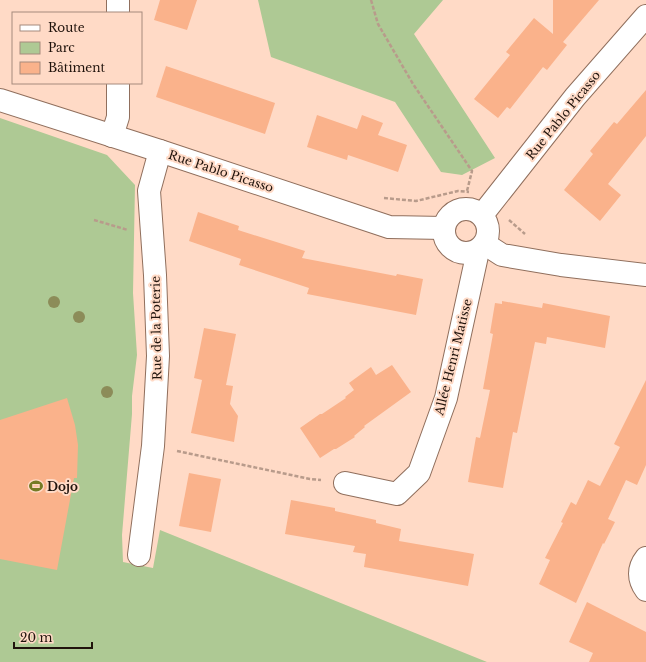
<svg xmlns="http://www.w3.org/2000/svg" width="646" height="662" font-family="'Libre Baskerville',serif">
  <style>
    .green { fill: #aec994 }
    .building { fill: #fab28b }
    .lines { fill: none; stroke-linecap: round; stroke-linejoin: round }
    .minor-casing { stroke: #906f5d; stroke-width: 24 }
    .path { stroke: #b89b8b; stroke-width: 2.5; stroke-dasharray: 4 2; stroke-linecap: butt }
    .minor { stroke: #fff; stroke-width: 22 }
    .tree { fill: #8c8c59 }
    .labels { text-anchor: middle; dominant-baseline: central; stroke-width: 4; stroke-linejoin: round; paint-order: stroke }
    .street-label { font-size: 12px; fill: #20130c; stroke: #ffdac6 }
    .poi-label { font-size: 12px; font-weight: bold; fill: #20130c; stroke: #ffdac6; text-anchor: start }
  </style>
  <rect width="100%" height="100%" fill="#ffdac6"/>
  <g class="green">
    <polygon points="258,0 443,0 414,34 495,158 462,175 441,172 395,102 271,57"/>
    <polygon points="0,118 107,155 135,185 133,293 137,355 132,396 132,414 122,535 123,562 153,568 160,530 487,662 0,662"/>
  </g>
  <g class="building">
    <polygon points="160,0 197,0 187,30 154,20"/>
    <polygon points="553,0 599,0 563,42 567,45 547,70 543,67 510,109 507,107 498,118 474,99 510,55 506,52 534,18 553,34"/>
    <polygon points="166,66 275,103 265,134 156,97"/>
    <polygon points="646,90 646,136 608,184 621,195 600,221 564,190 593,154 590,151 614,122 617,124"/>
    <polygon points="317,115 357,129 362,115 383,123 378,135 407,145 398,172 348,155 347,160 307,147"/>
    <polygon points="198,212 239,226 238,230 305,251 302,258 396,276 397,274 423,279 416,315 307,294 309,288 239,265 241,259 189,241"/>
    <polygon points="502,301 542,308 543,303 610,316 605,348 547,337 546,344 535,342 517,433 513,432 503,488 468,482 476,437 480,438 490,390 483,389 493,334 490,333 495,303 502,304"/>
    <polygon points="204,328 236,334 226,385 233,386 230,404 238,416 234,442 191,433 202,380 194,378"/>
    <polygon points="392,365 411,392 364,426 365,427 354,436 355,437 336,449 334,449 320,458 300,428 320,414 322,414 346,398 345,397 354,390 349,383 371,367 376,375"/>
    <polygon points="646,380 646,465 637,485 626,480 608,519 615,522 604,544 603,543 576,603 539,584 550,560 545,558 563,523 561,522 571,502 576,505 588,480 600,486 620,447 614,444"/>
    <polygon points="67,398 75,425 78,445 77,478 74,478 57,570 0,559 0,420"/>
    <polygon points="189,473 221,479 211,532 179,526"/>
    <polygon points="291,500 335,508 335,511 376,520 376,523 401,529 399,541 474,554 468,586 364,567 366,554 353,552 355,546 285,534"/>
    <polygon points="587,602 646,632 646,662 589,662 593,653 569,642"/>
  </g>
  <g class="lines">
    <g class="minor-casing">
      <g id="minor">
        <polyline points="118,0 118,13"/>
        <polyline points="0,100 160,151 389,227 444,228"/>
        <polyline points="112,136 118,117 118,83"/>
        <circle cx="466" cy="231" r="22"/>
        <polyline points="482,215 575,97 646,16"/>
        <polyline points="485,244 502,255 561,265 646,275"/>
        <polyline points="345,483 397,494 419,473 446,398 478,251"/>
        <polyline points="139,555 153,446 158,356 155,275 149,191 160,151"/>
        <path d="M646,558C638,568 638,579 646,590"/>
      </g>
    </g>
    <g class="path">
      <polyline points="371,0 378,24 413,84 472,171 467,191"/>
      <polyline points="384,198 416,201 458,191 469,192"/>
      <polyline points="94,220 128,230"/>
      <polyline points="509,220 525,234"/>
      <polyline points="177,451 310,479 321,480"/>
    </g>
    <use href="#minor" class="minor"/>
  </g>
  <g class="tree">
    <circle cx="54" cy="302" r="6"/>
    <circle cx="79" cy="317" r="6"/>
    <circle cx="107" cy="392" r="6"/>
  </g>
  <defs>
    <g id="stadium-bare" transform="scale(1.08)"><path d="M0-5a6.5 5 0 1 0 0 10a6.5 5 0 1 0 0-10ZM-3.5-1.8h7v3.6h-7Z" fill="#757b25" stroke="#ffdac6" stroke-width="2.5" paint-order="stroke"/></g>
  </defs>
  <g fill-rule="evenodd">
    <use href="#stadium-bare" x="36" y="486"/>
  </g>
  <g class="labels">
    <g class="street-label">
      <text transform="translate(563 115) rotate(-51)">Rue Pablo Picasso</text>
      <text transform="translate(221 171) rotate(18)">Rue Pablo Picasso</text>
      <text transform="translate(156 328) rotate(-91)">Rue de la Poterie</text>
      <text transform="translate(453 357) rotate(-76)">Allée Henri Matisse</text>
    </g>
    <g class="poi-label">
      <text x="47" y="486">Dojo</text>
    </g>
  </g>
  <rect x="12" y="12" width="130" height="72" fill="#ffdac6" stroke="#a68a7c"/>
  <rect x="20" y="25" width="20" height="6" fill="#ffffff" stroke="#a68a7c"/>
  <text x="48" y="32" font-size="12" fill="#20130c">Route</text>
  <rect x="20" y="42" width="20" height="12" fill="#aec994" stroke="#a68a7c"/>
  <text x="48" y="52" font-size="12" fill="#20130c">Parc</text>
  <rect x="20" y="62" width="20" height="12" fill="#fab28b" stroke="#a68a7c"/>
  <text x="48" y="72" font-size="12" fill="#20130c">Bâtiment</text>
  <path d="M14 642v6h78v-6" fill="none" stroke="#20130c" stroke-width="2"/>
  <text x="20" y="642" font-size="12" fill="#20130c" stroke="#ffdac6" stroke-width="3" paint-order="stroke">20 m</text>
</svg>
